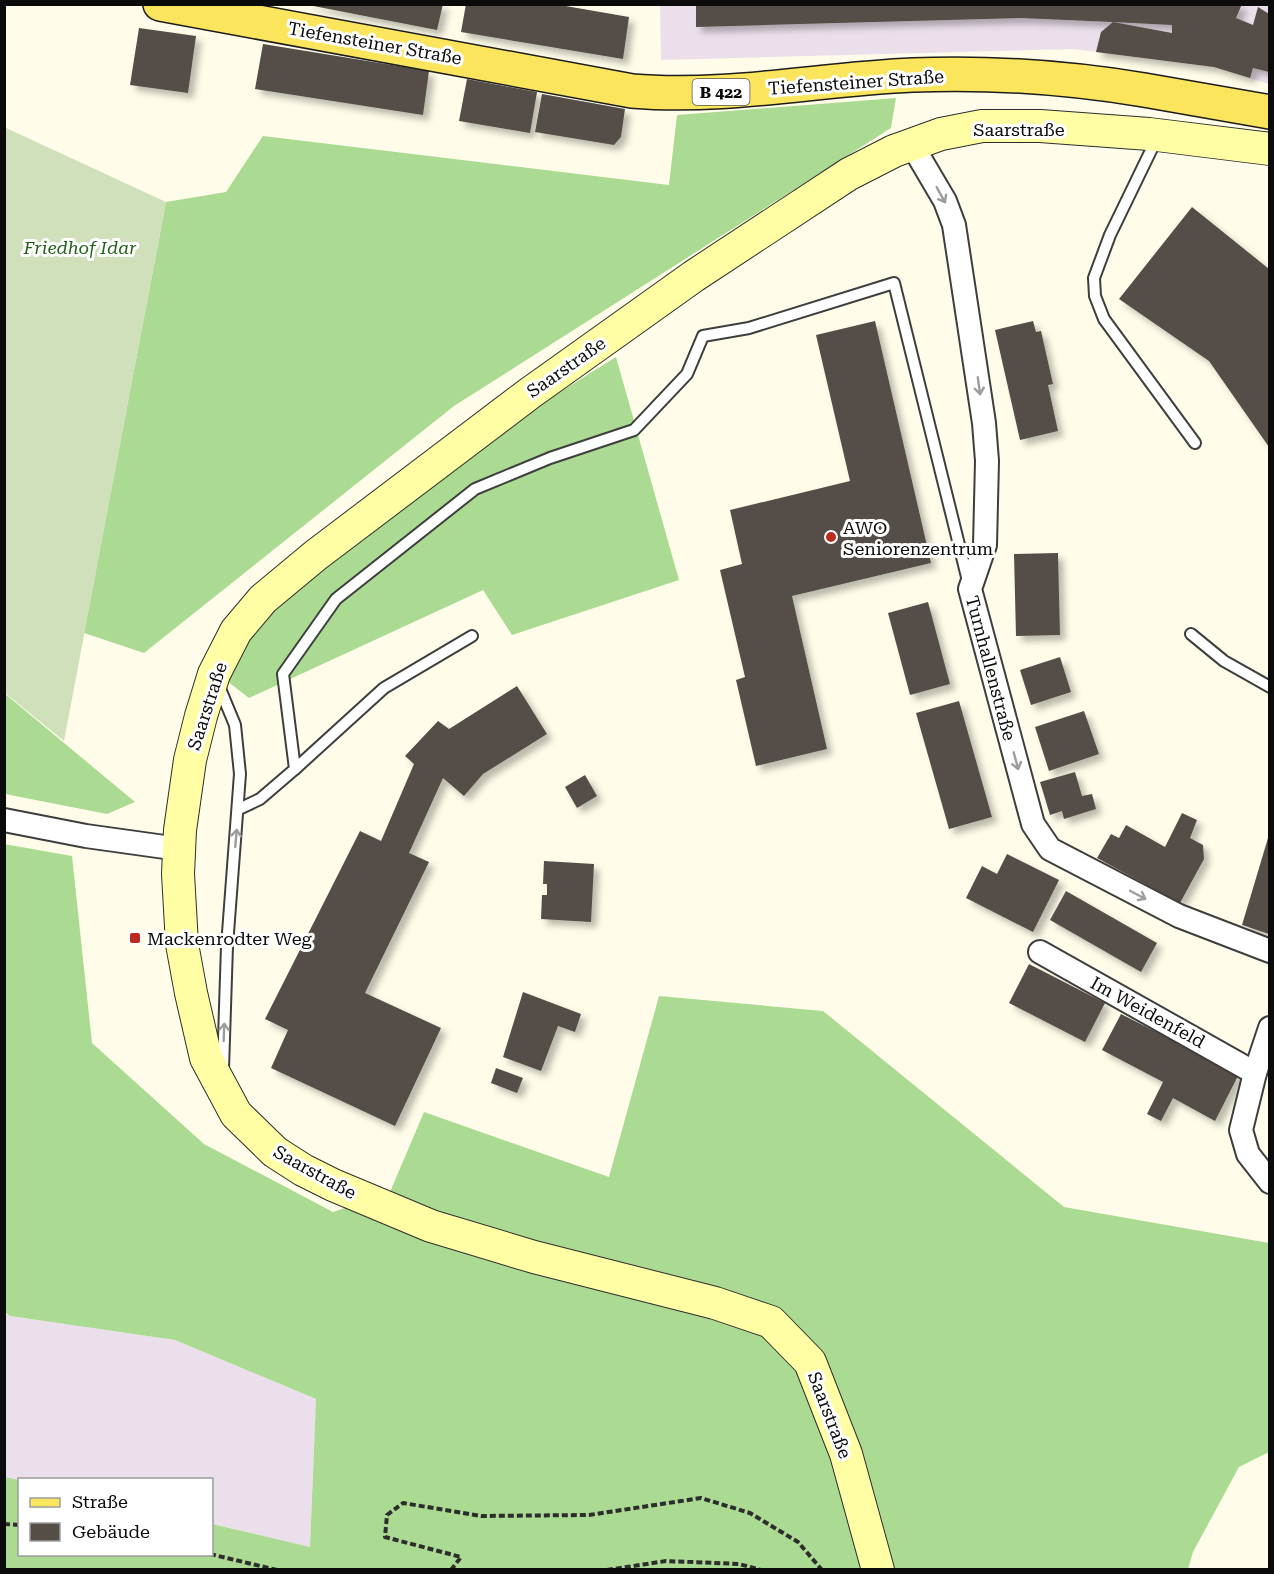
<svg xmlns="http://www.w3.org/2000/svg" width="1274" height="1574" font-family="'Roboto Serif',serif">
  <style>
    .industrial { fill: #ebdfeb }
    .forest { fill: #abda92 }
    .cemetery { fill: #d0e0bb }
    .building { fill: #544e47; filter: url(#shadow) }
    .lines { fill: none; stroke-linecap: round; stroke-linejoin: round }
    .lane-casing { stroke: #3e3e3e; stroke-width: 14 }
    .street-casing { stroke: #3e3e3e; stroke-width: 26 }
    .secondary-casing { stroke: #2d2d2d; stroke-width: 34 }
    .primary-casing { stroke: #1c1c1c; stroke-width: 36 }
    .path { stroke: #2d2d2d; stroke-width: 4; stroke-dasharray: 6 3; stroke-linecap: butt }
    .lane { stroke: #fff; stroke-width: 10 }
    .street { stroke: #fff; stroke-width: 22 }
    .secondary { stroke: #fffea4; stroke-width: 32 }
    .primary { stroke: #fbe55d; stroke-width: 33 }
    .oneway { stroke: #9d9d9d }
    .poi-dot { fill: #bd2a21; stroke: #fff; stroke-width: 2 }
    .labels { text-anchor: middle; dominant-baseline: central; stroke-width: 6; stroke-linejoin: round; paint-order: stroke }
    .shield { fill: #fff; stroke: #545454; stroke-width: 1.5 }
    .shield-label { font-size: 16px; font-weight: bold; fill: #0b0b0b }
    .street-label { font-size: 18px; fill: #0b0b0b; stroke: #fff }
    .park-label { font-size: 18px; font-style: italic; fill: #23631b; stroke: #fff }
    .poi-label { font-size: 18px; fill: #0b0b0b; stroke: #fff; text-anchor: start }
  </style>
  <defs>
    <filter id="shadow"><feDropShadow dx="5.5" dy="5.5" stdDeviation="3" flood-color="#0004"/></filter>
  </defs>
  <rect width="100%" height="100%" fill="#fffde9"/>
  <g class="industrial">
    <polygon points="660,5 1269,5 1269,84 1214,67 1073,49 661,60"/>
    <polygon points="4,1312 10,1316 175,1340 316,1399 310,1547 212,1524 212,1480 19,1480 5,1477"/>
  </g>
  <g class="forest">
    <polygon points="896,98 891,128 454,406 144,653 84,633 166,202 226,192 263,136 669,185 677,115"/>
    <polygon points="616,357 679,580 512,635 483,590 249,698 227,681 250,636 267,609 459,455"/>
    <polygon points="4,693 135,802 107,814 5,794"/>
    <polygon points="4,844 72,856 92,1043 204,1144 333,1212 390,1192 424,1112 609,1177 659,996 823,1011 1064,1207 1269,1243 1269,1452 1239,1467 1193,1552 1188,1569 5,1569 5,1477 19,1480 20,1554 212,1554 212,1524 310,1547 316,1399 175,1340 10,1316 5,1312"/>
  </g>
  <polygon class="cemetery" points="4,127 166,202 64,741 5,693"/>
  <g class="building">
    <polygon points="303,4 443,4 437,30"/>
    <polygon points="466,4 554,4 629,17 623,59 461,32"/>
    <polygon points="696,4 1242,4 1236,18 1253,25 1258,7 1269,14 1269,72 1253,68 1250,78 1214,67 1096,52 1101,32 1113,22 1172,33 1172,25 1113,22 1021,18 696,27"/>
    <polygon points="139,28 196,36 188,93 130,85"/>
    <polygon points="263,44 429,71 423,115 255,89"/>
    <polygon points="467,79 537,92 530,133 459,121"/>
    <polygon points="542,94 625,109 621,137 614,145 535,132"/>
    <polygon points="1192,207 1269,269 1269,447 1209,361 1119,299"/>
    <polygon points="875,321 931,563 792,596 827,749 756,766 736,680 745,677 720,570 742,564 730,510 850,481 816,335"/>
    <polygon points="1033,321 1036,332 1041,331 1053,384 1048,385 1058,431 1020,440 995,330"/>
    <polygon points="1058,553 1060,635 1016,636 1014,554"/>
    <polygon points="928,602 950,684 910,695 888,613"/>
    <polygon points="1060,657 1071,692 1031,705 1020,670"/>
    <polygon points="517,686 547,734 483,774 464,796 443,778 409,853 429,862 365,993 441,1028 395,1126 271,1068 288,1030 265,1019 360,831 381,841 414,764 405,756 438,721 449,729"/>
    <polygon points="959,701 992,817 949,829 916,713"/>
    <polygon points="1084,711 1099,754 1049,771 1035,727"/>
    <polygon points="1075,772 1082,796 1092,794 1096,809 1064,819 1062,811 1050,815 1040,782"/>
    <polygon points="585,775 597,796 577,808 565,787"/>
    <polygon points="1182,813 1197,820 1190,838 1203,845 1204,859 1180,903 1097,858 1111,834 1119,838 1126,825 1165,847"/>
    <polygon points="1268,838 1269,839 1269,934 1242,925"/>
    <polygon points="1007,854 1059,880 1033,932 966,898 982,866 997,874"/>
    <polygon points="544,861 594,864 591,922 541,919 542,895 547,895 547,884 543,884"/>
    <polygon points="1066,891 1157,943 1141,972 1050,920"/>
    <polygon points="1029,964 1105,1003 1085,1042 1009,1003"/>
    <polygon points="523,992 581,1014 575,1032 558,1026 541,1071 503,1057"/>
    <polygon points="1121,1014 1239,1074 1215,1121 1173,1098 1161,1121 1147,1114 1163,1082 1102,1050"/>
    <polygon points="496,1068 523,1078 517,1093 491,1083"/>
  </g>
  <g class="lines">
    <g class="lane-casing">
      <g id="lane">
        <polyline points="1157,138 1110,235 1094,278 1095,296 1104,319 1195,443"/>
        <polyline points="1191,634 1224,661 1270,687"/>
        <polyline points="218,684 235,725 240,774 227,946 223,1069"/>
        <polyline points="295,769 384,688 472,636"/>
        <polyline points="239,809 260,799 295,769 283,674 336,599 475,489 550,458 634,430 687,374 703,336 749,328 894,283 968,581"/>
      </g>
    </g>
    <g class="street-casing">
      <g id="street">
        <polyline points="912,145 945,201 954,225 984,423 987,461 985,545 970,589 1033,824 1050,849 1179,916 1270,951"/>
        <polyline points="4,820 86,836 179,849"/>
        <polyline points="1040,952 1255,1073"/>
        <polyline points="1270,1028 1255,1073 1241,1130 1248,1154 1270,1182"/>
      </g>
    </g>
    <g class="secondary-casing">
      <polyline id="secondary" points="878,1570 846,1454 810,1362 771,1322 715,1303 534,1257 431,1226 333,1185 303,1170 275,1152 236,1114 206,1058 191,993 182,944 178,874 180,830 190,760 201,716 214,674 236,631 263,599 316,555 530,393 694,276 849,174 894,151 941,134 982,126 1040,126 1149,134 1270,149"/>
    </g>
    <g class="primary-casing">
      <path id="primary" d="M160,4L632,91C726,99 819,79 913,75C988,72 1071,78 1144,90C1186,97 1228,105 1270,112"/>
    </g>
    <g class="path">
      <polyline points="4,1524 20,1525"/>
      <polyline points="210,1554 277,1570"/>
      <polyline points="451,1570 461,1557 385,1537 387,1515 403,1503 481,1516 589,1515 701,1498 750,1513 798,1542 822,1570"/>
      <polyline points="607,1570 666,1561 739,1564 761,1570"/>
    </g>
    <use href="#lane" class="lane"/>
    <use href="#street" class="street"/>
    <use href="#secondary" class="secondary"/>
    <use href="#primary" class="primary"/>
  </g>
  <defs><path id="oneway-shaft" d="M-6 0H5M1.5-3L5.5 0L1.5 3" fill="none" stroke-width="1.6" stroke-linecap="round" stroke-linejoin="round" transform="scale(1.5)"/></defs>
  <g class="oneway">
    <use href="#oneway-shaft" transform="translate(941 195) rotate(61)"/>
    <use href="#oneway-shaft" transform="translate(979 386) rotate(82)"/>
    <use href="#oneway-shaft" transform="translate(1016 761) rotate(75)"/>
    <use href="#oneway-shaft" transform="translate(236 838) rotate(-85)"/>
    <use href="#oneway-shaft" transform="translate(1138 895) rotate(28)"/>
    <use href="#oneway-shaft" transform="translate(224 1032) rotate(-88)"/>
  </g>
  <g class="poi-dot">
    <circle cx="831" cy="537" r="6"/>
    <rect x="129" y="932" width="12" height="12" rx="3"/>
  </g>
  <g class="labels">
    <rect class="shield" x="692.5" y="79" width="57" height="26" rx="4.5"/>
    <g class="shield-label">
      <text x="721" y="92">B 422</text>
    </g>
    <g class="street-label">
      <text transform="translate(375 43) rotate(10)">Tiefensteiner Straße</text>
      <text transform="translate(856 82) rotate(-4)">Tiefensteiner Straße</text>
      <text x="1019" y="129">Saarstraße</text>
      <text transform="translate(566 367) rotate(-35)">Saarstraße</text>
      <text transform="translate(991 668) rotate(75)">Turnhallenstraße</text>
      <text transform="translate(207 706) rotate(-72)">Saarstraße</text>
      <text transform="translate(1148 1012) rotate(29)">Im Weidenfeld</text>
      <text transform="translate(315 1172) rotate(29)">Saarstraße</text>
      <text transform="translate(830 1415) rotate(69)">Saarstraße</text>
    </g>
    <g class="park-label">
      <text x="80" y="247">Friedhof Idar</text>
    </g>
    <g class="poi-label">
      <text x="843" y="527">AWO<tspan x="843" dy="21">Seniorenzentrum</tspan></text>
      <text x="147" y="938">Mackenrodter Weg</text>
    </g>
  </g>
  <rect width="1274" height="1574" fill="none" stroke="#0b0b0b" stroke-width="12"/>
  <rect x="18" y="1478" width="195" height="78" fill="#ffffff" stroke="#9d9d9d" stroke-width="1.5"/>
  <rect x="30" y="1498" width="30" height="9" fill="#fbe55d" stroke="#9d9d9d" stroke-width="1.5"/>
  <text x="72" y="1508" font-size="18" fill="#0b0b0b">Straße</text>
  <rect x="30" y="1523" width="30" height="18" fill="#544e47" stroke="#9d9d9d" stroke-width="1.5"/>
  <text x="72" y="1538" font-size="18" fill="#0b0b0b">Gebäude</text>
</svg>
